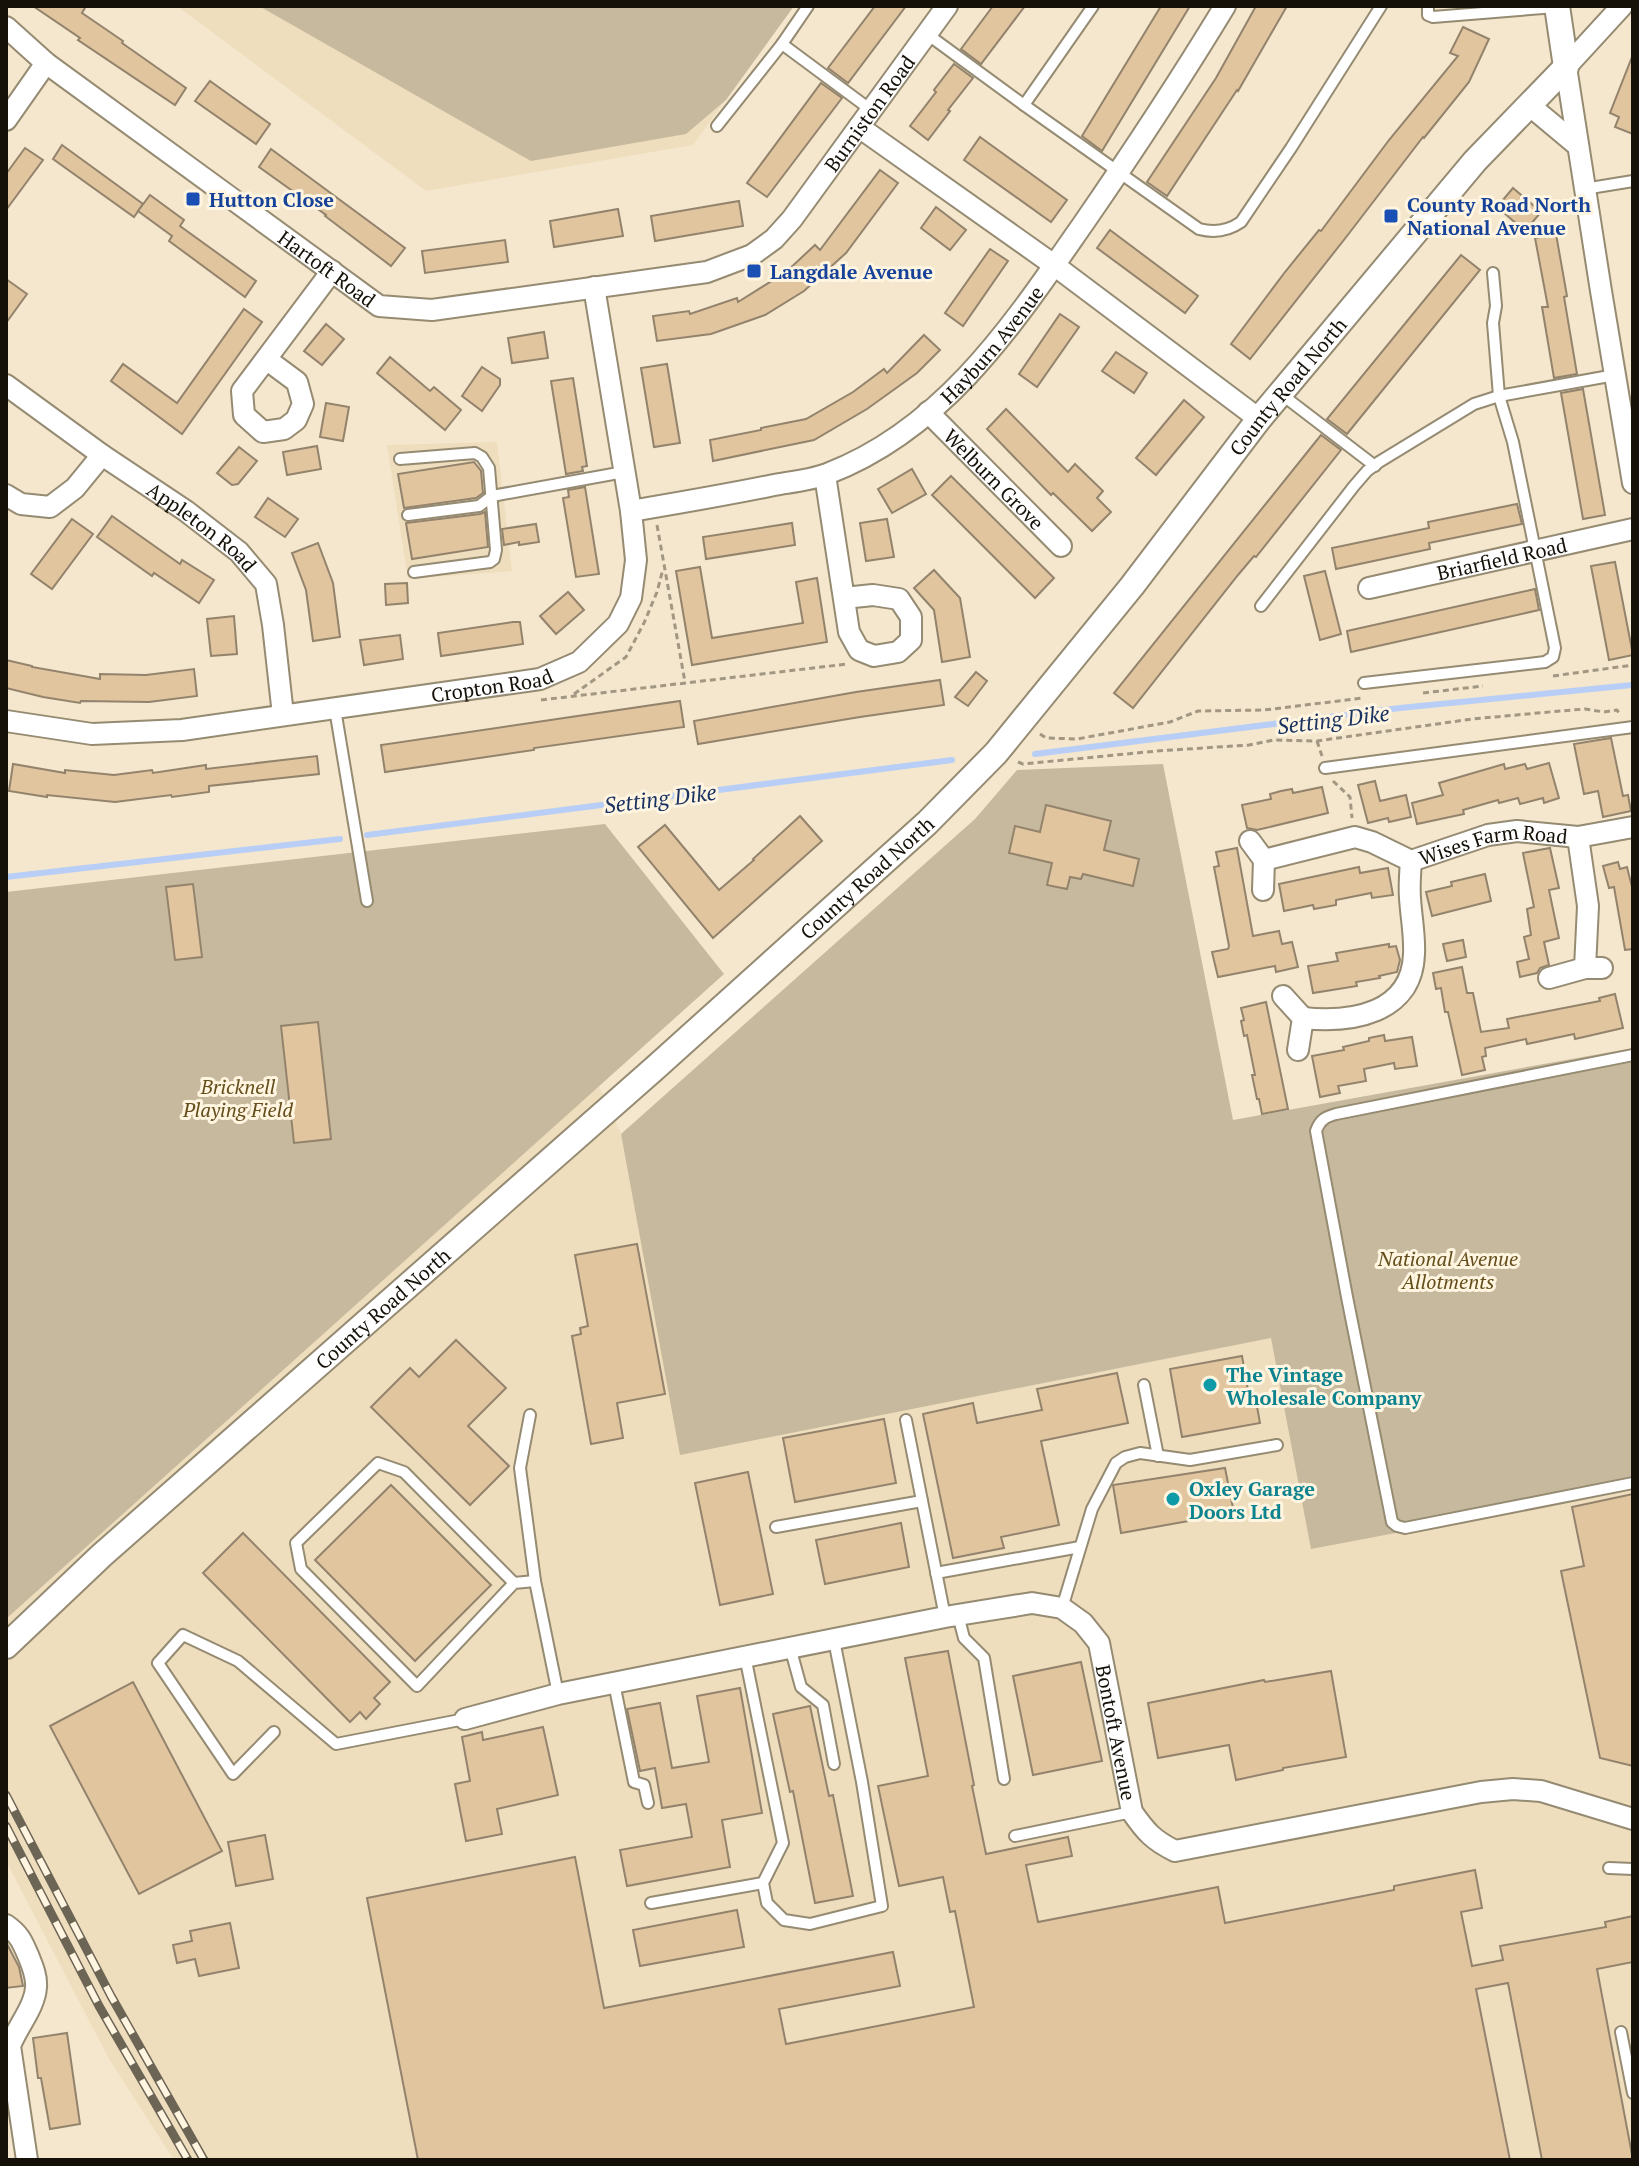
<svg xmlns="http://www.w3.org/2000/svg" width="1639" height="2166" font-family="'PT Serif',serif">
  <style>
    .built { fill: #efdebd }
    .green { fill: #c6b99d }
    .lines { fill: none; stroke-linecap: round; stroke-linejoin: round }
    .stream { stroke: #b8cef6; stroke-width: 6 }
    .building { fill: #e1c59e; stroke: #93836d; stroke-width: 2 }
    .service-casing { stroke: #958a72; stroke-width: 14 }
    .minor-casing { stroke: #958a72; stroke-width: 24 }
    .tertiary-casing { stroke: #958a72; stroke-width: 28 }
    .path { stroke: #a19783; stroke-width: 3; stroke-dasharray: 6 4; stroke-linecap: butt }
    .service { stroke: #fff; stroke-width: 10 }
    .minor { stroke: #fff; stroke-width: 20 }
    .tertiary { stroke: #fff; stroke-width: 24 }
    .rail-casing { stroke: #6c6455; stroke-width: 9 }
    .rail { stroke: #fff5e0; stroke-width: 6; stroke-dasharray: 18; stroke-linecap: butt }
    .transit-dot { fill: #1a4fb4; stroke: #fff5e0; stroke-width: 3 }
    .culture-dot { fill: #0f9aa8; stroke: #fff5e0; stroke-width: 3 }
    .labels { text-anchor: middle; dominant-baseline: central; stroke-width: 6; stroke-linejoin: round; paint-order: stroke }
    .street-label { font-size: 20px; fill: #151008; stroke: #fff5e0 }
    .transit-label { font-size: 20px; font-weight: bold; fill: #164399; stroke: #fff5e0; text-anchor: start }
    .park-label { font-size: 20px; font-style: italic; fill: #634d1b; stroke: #fff5e0 }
    .culture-label { font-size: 20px; font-weight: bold; fill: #0d838f; stroke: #fff5e0; text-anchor: start }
    .water-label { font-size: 22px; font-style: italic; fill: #193262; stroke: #fff5e0 }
  </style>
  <rect width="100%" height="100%" fill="#f4e7cd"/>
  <g class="built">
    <polygon points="177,6 794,6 693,145 426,191"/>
    <polygon points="497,442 512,571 408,579 387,445"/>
    <polygon points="599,1086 621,1134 681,1454 1271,1338 1633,1488 1633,2160 174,2160 109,2059 6,1861 6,1619"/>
  </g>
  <g class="green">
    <polygon points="259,6 794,6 726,100 686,134 531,161"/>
    <polygon points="1163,764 1233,1120 1633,1048 1633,1488 1311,1549 1271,1338 680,1455 621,1134 975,819 1017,770"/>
    <polygon points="605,824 724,974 6,1619 6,892"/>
  </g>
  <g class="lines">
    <g class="stream">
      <polyline points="1035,754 1400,708 1632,685"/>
      <polyline points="367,835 952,760"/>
      <polyline points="6,877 340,839"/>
    </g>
  </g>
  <g class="building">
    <polygon points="33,6 86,6 82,13 123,41 122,43 186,88 175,105 78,40 80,38"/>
    <polygon points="875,6 906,6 848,83 828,68"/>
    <polygon points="993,6 1025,6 981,64 961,49"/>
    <polygon points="1161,6 1190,6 1102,151 1082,136"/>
    <polygon points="1256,6 1287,6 1238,91 1237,90 1167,196 1147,182 1216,78"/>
    <polygon points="1463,27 1489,39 1469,82 1424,138 1423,137 1347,236 1250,359 1231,344 1285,272 1319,230 1321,231 1389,140 1458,56 1450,53"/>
    <polygon points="1632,57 1633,57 1633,134 1615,127 1619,117 1610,113"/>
    <polygon points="954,64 973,78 948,110 950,111 928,140 910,126 936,92 934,90"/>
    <polygon points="210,81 270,124 256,144 195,101"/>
    <polygon points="821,83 842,98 767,197 747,183"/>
    <polygon points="980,137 1067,200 1051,222 964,160"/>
    <polygon points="62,145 143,204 134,217 53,159"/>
    <polygon points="25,148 43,160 6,210 6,174"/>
    <polygon points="271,149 405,248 391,266 325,216 326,215 259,167"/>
    <polygon points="880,170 898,183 846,253 804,291 765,315 711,334 657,341 653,316 689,311 690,314 737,298 738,302 786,272 815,245 820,250"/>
    <polygon points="1513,188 1541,212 1525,231 1497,207"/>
    <polygon points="150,195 184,220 180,226 256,281 245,297 169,241 172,236 138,211"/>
    <polygon points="739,201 743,226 655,241 651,216"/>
    <polygon points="936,207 966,230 950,250 921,228"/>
    <polygon points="618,209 623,236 554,247 550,221"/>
    <polygon points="1110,230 1198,296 1185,313 1097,248"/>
    <polygon points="1556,234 1567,296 1564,297 1577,374 1554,378 1542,307 1548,307 1535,238"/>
    <polygon points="505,240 508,262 425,273 422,251"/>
    <polygon points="990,249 1008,261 963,326 945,313"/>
    <polygon points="1461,255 1480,270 1347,434 1327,419"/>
    <polygon points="6,279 27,294 6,323"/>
    <polygon points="244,309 262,322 182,434 111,381 123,364 177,403"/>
    <polygon points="1060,314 1079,327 1037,387 1019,374"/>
    <polygon points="326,324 344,339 322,365 304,351"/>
    <polygon points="544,332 548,358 512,363 508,338"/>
    <polygon points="924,335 940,350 917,373 867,409 814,440 713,461 710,440 761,430 761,428 806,419 853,392 884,369 887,373"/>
    <polygon points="1116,352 1147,373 1134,393 1102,371"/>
    <polygon points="390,357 430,391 434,387 461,410 445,430 377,373"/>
    <polygon points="667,364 680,443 654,447 641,368"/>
    <polygon points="482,367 500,379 500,385 482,411 462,396"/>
    <polygon points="573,378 587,466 582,467 583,471 566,474 551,381"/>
    <polygon points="1583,389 1605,515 1583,519 1561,393"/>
    <polygon points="1184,400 1204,417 1156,475 1136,458"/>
    <polygon points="326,403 349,407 343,441 320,437"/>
    <polygon points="1006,409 1068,472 1075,464 1103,491 1097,498 1111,512 1092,531 1053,493 1051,495 987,429"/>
    <polygon points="1321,435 1341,450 1256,557 1254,556 1238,575 1133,708 1114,693"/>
    <polygon points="317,446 321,469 287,475 283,452"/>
    <polygon points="239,447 257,461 238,484 232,485 217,473"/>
    <polygon points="474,462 481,471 483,493 476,498 404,508 398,474"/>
    <polygon points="912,469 926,494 892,513 878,489"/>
    <polygon points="951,476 1054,578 1035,598 932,495"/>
    <polygon points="585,487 599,574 576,577 563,498 569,497 568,490"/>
    <polygon points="268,498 298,519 285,537 255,517"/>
    <polygon points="1517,504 1522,524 1429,543 1430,549 1336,569 1332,548 1429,528 1428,522"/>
    <polygon points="485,512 488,547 412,559 406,523 480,514"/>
    <polygon points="112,516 180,564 182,560 214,580 199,603 154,573 152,576 97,537"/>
    <polygon points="72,519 93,534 52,589 31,574"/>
    <polygon points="887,519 894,557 866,561 860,523"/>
    <polygon points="792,523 795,545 706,559 703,537"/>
    <polygon points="536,524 539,542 519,545 519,542 504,545 502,529"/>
    <polygon points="318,543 333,583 340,637 313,641 306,590 292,553"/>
    <polygon points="1615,562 1633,655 1609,660 1591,566"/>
    <polygon points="700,567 712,638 803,623 796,582 817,578 827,642 692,665 676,571"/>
    <polygon points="934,570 960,598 970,657 942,662 934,610 914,588"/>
    <polygon points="1325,571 1341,634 1320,640 1304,576"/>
    <polygon points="407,583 408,603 386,605 385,584"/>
    <polygon points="1535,589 1539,610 1351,652 1347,631"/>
    <polygon points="568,592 584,610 556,634 540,616"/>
    <polygon points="234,616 237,654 211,656 207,619"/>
    <polygon points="513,622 520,622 523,644 441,656 438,633"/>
    <polygon points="400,635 403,659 364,665 360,640"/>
    <polygon points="6,660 32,666 32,667 100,679 100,674 146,675 194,669 197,696 149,702 81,701 80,703 43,697 6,688"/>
    <polygon points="976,672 987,681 968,706 955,697"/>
    <polygon points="940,680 944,705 860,717 698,744 694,721 856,692"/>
    <polygon points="680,701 684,727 534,748 534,750 385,772 381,745"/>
    <polygon points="1611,738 1623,796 1628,795 1631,811 1603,817 1598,791 1584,794 1574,744"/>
    <polygon points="317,756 319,774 209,786 209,792 172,797 171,795 115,802 47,795 47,797 9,791 13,764 65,773 65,770 114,775 152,770 153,773 206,765 206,769"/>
    <polygon points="1549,763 1559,798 1544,803 1543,798 1520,804 1518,798 1499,803 1498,800 1463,810 1464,814 1417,824 1412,803 1443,795 1439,783 1504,764 1505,769 1525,764 1527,769"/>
    <polygon points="1375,781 1380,801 1406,795 1411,817 1389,822 1388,818 1368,823 1358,785"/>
    <polygon points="1322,787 1328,813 1257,830 1247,828 1242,805 1271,799 1270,794 1281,791 1292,789 1293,793"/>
    <polygon points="1046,805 1111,821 1104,850 1139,859 1133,886 1083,874 1081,879 1070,877 1067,889 1047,885 1052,863 1009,853 1015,826 1040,832"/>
    <polygon points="800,816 822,841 713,938 638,847 665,825 719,890 754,860 753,859"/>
    <polygon points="1237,848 1253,936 1279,931 1282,944 1292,942 1298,967 1276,972 1275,966 1218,977 1212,952 1228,949 1229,946 1214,867 1219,866 1216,852"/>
    <polygon points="1550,848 1559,888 1549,890 1559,938 1544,942 1549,965 1540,968 1537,973 1520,977 1517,962 1529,959 1524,937 1531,935 1527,909 1534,907 1523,853"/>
    <polygon points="1618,862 1620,869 1627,867 1633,891 1633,949 1625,950 1614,887 1609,888 1603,866"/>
    <polygon points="1359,867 1360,873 1388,868 1393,895 1372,898 1371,893 1336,900 1336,905 1314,909 1313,905 1284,911 1279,884"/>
    <polygon points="1485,874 1491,901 1432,916 1426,892 1452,886 1451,882"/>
    <polygon points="193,884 202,957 175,960 166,887"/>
    <polygon points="1463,940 1466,957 1447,961 1443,944"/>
    <polygon points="1389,944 1389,947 1396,946 1400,960 1397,972 1379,976 1380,978 1356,982 1357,986 1313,993 1308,966 1338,961 1336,953"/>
    <polygon points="1462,967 1467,993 1473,993 1481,1032 1509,1028 1507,1019 1600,1001 1599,998 1615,994 1623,1028 1575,1039 1574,1034 1527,1044 1526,1039 1485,1048 1486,1056 1482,1057 1485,1070 1462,1075 1448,1012 1445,1012 1441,988 1436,989 1433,973"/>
    <polygon points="1266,1002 1288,1109 1262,1114 1259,1099 1257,1099 1252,1075 1255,1075 1247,1035 1244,1036 1241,1021 1244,1020 1241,1008"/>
    <polygon points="318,1022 331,1139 294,1143 281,1026"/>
    <polygon points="1384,1035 1385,1041 1412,1037 1417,1066 1395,1069 1394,1063 1364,1069 1366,1081 1338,1086 1340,1093 1320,1097 1312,1056 1344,1050 1343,1047 1369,1041 1369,1038"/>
    <polygon points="637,1244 665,1394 617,1403 623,1438 591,1444 572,1336 581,1334 580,1328 588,1326 575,1255"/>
    <polygon points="456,1340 506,1388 468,1426 509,1466 470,1505 371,1407 410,1368 419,1377"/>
    <polygon points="1242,1356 1250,1402 1256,1401 1260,1423 1182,1437 1170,1369"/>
    <polygon points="1117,1373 1128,1423 1041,1441 1059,1525 1001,1537 1004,1548 953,1558 923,1414 973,1403 977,1423 1042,1410 1037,1389"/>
    <polygon points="884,1419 896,1483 795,1502 783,1438"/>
    <polygon points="1225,1468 1234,1513 1121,1533 1113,1485"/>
    <polygon points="748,1472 773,1594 720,1605 695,1483"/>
    <polygon points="391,1485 491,1585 415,1661 315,1560"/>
    <polygon points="1633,1494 1633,1766 1600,1758 1561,1571 1584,1566 1572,1507"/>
    <polygon points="901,1523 909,1567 825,1584 816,1540"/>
    <polygon points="243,1533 390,1682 374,1698 380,1704 366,1719 360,1712 350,1722 203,1573"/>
    <polygon points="948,1651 974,1785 972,1786 986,1854 1068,1837 1072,1856 1026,1865 1038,1922 1218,1887 1225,1923 1394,1890 1394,1886 1475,1870 1482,1908 1461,1912 1472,1966 1503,1960 1500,1946 1606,1927 1605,1922 1633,1916 1633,1962 1597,1969 1633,2160 1542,2160 1508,1983 1476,1989 1510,2160 418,2160 367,1898 575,1857 604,2008 893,1952 900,1986 779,2009 786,2044 974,2007 955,1911 950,1912 943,1877 899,1886 878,1786 928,1776 905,1658"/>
    <polygon points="1081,1662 1102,1761 1033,1775 1013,1676"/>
    <polygon points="1331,1671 1346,1757 1283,1768 1283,1770 1236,1780 1229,1745 1158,1758 1148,1703 1264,1680 1265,1682"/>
    <polygon points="133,1682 222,1851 139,1894 50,1726"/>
    <polygon points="740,1688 762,1813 722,1820 730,1867 627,1886 620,1850 692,1837 686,1804 662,1808 655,1768 640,1771 627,1709 660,1703 672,1768 709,1762 697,1696"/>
    <polygon points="810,1706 829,1796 833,1795 853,1896 815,1903 793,1791 790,1792 773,1714"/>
    <polygon points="543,1727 558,1795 497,1809 502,1834 466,1841 455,1784 470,1781 462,1737 482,1732 483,1740"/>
    <polygon points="265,1835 273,1879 236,1886 228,1842"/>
    <polygon points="737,1910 744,1947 640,1966 633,1930"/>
    <polygon points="230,1923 239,1968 199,1976 195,1959 177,1963 173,1945 192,1941 190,1931"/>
    <polygon points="6,1942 19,1967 23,1986 6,1988"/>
    <polygon points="67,2033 80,2124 50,2129 41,2078 38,2078 33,2038"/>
  </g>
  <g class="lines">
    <g class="service-casing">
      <g id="service">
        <polyline points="1428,6 1428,15 1433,17 1556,7"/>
        <polyline points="927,34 1024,105 1093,6"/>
        <polyline points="782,44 871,110"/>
        <path d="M1024,105L1199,229C1214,233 1228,231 1241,222L1291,148L1381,6"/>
        <polyline points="717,126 782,44 808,6"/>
        <polyline points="1584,189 1633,181"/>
        <polyline points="1281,394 1375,466"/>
        <polyline points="400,459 475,453 482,457 489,468 496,550 494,559 490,562 414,572"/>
        <polyline points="408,515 479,506 492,496 624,472"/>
        <polyline points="1261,606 1354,486 1367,471 1379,462 1474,404 1499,396 1615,375"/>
        <polyline points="1364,683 1545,662 1553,657 1555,648 1513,442 1499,396 1493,323 1496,306 1493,273"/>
        <polyline points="335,709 367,901"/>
        <polyline points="1325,768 1633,727"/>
        <path d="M1633,1055L1336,1114C1325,1117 1320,1120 1316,1131L1347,1297L1392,1522L1397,1526L1405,1528L1633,1483"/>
        <polyline points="1144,1385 1158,1456"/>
        <polyline points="530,1415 520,1468 535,1581 558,1694"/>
        <polyline points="906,1420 945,1617"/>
        <polyline points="776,1527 922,1501"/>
        <polyline points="936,1573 1080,1547"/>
        <polyline points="514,1583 417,1686 301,1569 296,1543 378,1463 404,1472 514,1583 535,1581"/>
        <polyline points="1062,1608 1092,1509 1116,1463 1125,1457 1140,1453 1190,1460 1277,1445"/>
        <polyline points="958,1615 964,1638 984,1658 1004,1779"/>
        <polyline points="790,1647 801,1687 823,1705 834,1764"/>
        <polyline points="745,1656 783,1843 763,1883 767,1903 784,1920 810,1924 882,1906 862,1782 834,1640"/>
        <polyline points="614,1683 634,1782 644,1785 648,1803"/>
        <polyline points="274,1732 233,1774 158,1663 183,1635 238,1661 336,1744 465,1719"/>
        <polyline points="1015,1836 1132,1812"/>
        <polyline points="1609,1868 1633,1869"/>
        <polyline points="651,1903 763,1883"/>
        <polyline points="1621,2032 1633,2093"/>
      </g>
    </g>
    <g class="minor-casing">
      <g id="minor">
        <polyline points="1622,6 1566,67 1601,291 1633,483"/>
        <path id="s1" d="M6,27L46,63L379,306L432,310L707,272L752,255L774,239L792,219L947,6"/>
        <polyline points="1529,105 1577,145"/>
        <polyline points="6,120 46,63"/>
        <polyline points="859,127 1054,265 1259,419"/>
        <polyline points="266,359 297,382 303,404 296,420 284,429 263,432 244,415 242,391 332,271"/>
        <path id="s2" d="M6,385L102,455L186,511L239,552L266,584L273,625L283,715"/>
        <path id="s3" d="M928,412L1061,546"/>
        <polyline points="825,475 849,632 859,650 874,656 898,652 911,640 911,617 899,599 873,595 844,598"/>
        <polyline points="6,495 21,504 50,507 75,488 102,455"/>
        <path id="s4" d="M631,511C678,503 726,495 774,485C791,482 811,480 827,474C945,429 1014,323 1083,224C1132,153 1180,80 1225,6"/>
        <path id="s5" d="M1369,588L1633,529"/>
        <path id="s6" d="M6,721L92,734L182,730L540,679L579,662L618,624L631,598L636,560L631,511L594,287"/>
        <polyline points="1578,837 1588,906 1585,968"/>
        <polyline points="1250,841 1264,860 1263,890"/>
        <path id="s7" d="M1264,860L1355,837L1372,842L1411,861L1488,835L1517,831L1578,837L1633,827"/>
        <polyline points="1549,978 1585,968 1602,968"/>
        <polyline points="1283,996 1303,1018 1298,1050"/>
        <path d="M1303,1018C1351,1023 1412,1014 1414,954C1415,935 1411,916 1410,898C1409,886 1410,874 1411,861"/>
        <path id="s8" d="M465,1719L558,1694L945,1617L1032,1603L1062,1608L1083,1623L1099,1643L1132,1812C1146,1832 1153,1840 1175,1851L1481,1792L1513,1789L1541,1791L1633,1819"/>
        <path d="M6,1925C19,1934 22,1941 28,1955C32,1965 37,1976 36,1987C35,2007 17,2027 10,2046L27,2160"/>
      </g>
    </g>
    <g class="tertiary-casing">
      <g id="tertiary">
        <path id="s9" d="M6,1646L102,1555L655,1068L927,823L996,753L1132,586L1259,419L1475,161L1566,67L1557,6"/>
      </g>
    </g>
    <g class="path">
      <polyline points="657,525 685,682"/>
      <polyline points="1553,676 1633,665"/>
      <polyline points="1423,693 1483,686"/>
      <polyline points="574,694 626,657 644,623 657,592 663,569"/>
      <polyline points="541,700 847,664"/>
      <polyline points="1040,734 1046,738 1077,739 1170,722 1198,711 1264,710 1363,698"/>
      <polyline points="1317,741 1322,756"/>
      <polyline points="1018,762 1023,764 1157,751 1249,745 1274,740 1317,741 1472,719 1560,711 1585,709 1604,712 1617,710 1620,715"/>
      <polyline points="1333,781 1350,797 1352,818"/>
    </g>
    <use href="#service" class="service"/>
    <use href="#minor" class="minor"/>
    <use href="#tertiary" class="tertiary"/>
    <g class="rail-casing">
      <g id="rail">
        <polyline points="6,1795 111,1996 204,2160"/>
        <polyline points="6,1826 99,2006 188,2160"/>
      </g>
    </g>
    <use href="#rail" class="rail"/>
  </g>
  <g class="transit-dot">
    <rect x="185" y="191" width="16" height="16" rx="4"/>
    <rect x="1383" y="208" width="16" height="16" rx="4"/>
    <rect x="746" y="263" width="16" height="16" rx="4"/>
  </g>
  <g class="culture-dot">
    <circle cx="1210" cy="1385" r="8"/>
    <circle cx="1173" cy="1499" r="8"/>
  </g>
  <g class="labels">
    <g class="street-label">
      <text stroke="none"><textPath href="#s1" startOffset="1030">Burniston Road</textPath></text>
      <text stroke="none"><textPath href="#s1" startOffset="402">Hartoft Road</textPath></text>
      <text stroke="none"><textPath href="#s4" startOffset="412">Hayburn Avenue</textPath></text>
      <text stroke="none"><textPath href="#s9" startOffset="1802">County Road North</textPath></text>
      <text stroke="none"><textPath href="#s3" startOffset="94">Welburn Grove</textPath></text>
      <text stroke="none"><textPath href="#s2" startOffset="242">Appleton Road</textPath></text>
      <text stroke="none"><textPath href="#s5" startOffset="136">Briarfield Road</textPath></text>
      <text stroke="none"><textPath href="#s6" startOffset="490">Cropton Road</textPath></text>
      <text stroke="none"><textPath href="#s7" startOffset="240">Wises Farm Road</textPath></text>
      <text stroke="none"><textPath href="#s9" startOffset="1154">County Road North</textPath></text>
      <text stroke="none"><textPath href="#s9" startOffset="506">County Road North</textPath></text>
      <text stroke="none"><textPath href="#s8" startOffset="752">Bontoft Avenue</textPath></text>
    </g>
    <g class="transit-label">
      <text x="209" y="199">Hutton Close</text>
      <text x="1407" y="204">County Road North<tspan x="1407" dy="23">National Avenue</tspan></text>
      <text x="770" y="271">Langdale Avenue</text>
    </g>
    <g class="park-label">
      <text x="238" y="1086">Bricknell<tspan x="238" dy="23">Playing Field</tspan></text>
      <text x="1448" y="1258">National Avenue<tspan x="1448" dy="23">Allotments</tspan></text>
    </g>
    <g class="culture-label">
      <text x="1226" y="1374">The Vintage<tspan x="1226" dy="23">Wholesale Company</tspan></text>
      <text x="1189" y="1488">Oxley Garage<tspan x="1189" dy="23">Doors Ltd</tspan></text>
    </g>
    <g class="water-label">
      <text transform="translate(1333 719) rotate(-7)">Setting Dike</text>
      <text transform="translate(660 798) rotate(-7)">Setting Dike</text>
    </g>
  </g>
  <rect width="1639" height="2166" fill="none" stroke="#151008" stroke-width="16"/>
</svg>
